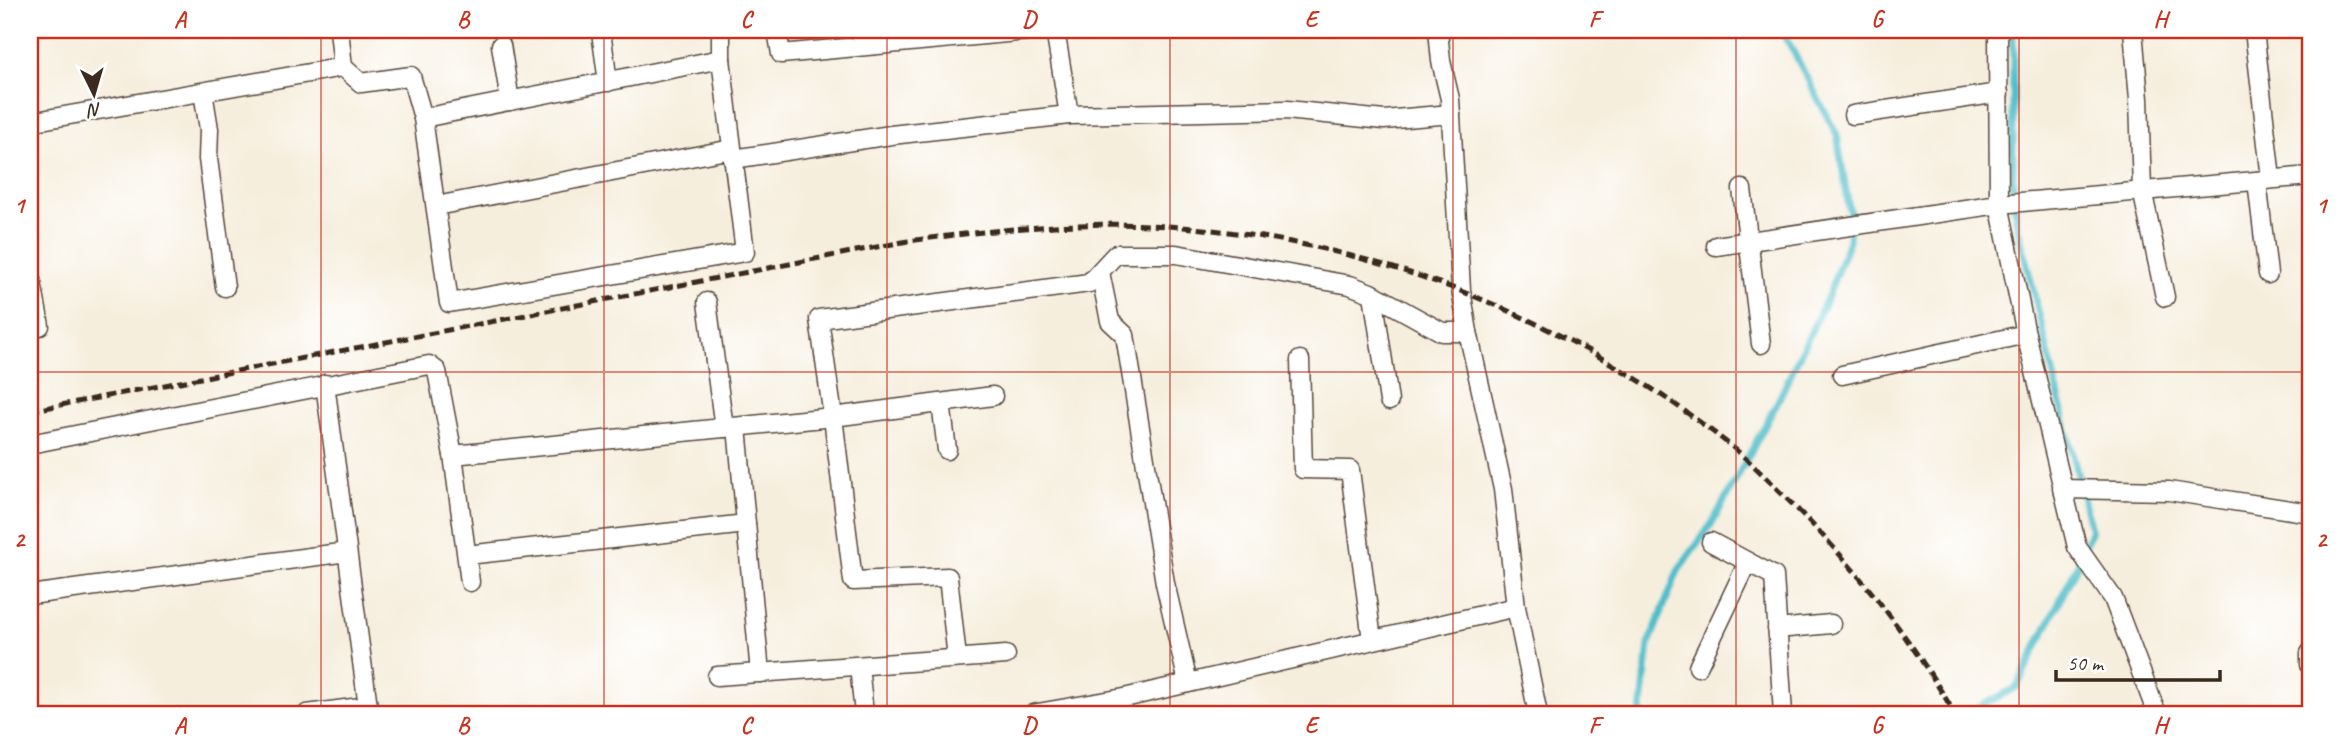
<svg xmlns="http://www.w3.org/2000/svg" width="2340" height="744" font-family="Caveat,sans-serif">
  <style>
    .lines { fill: none; stroke-linecap: round; stroke-linejoin: round }
    .stream { stroke: #50beca; stroke-width: 7 }
    .street-casing { stroke: #57473b; stroke-width: 21 }
    .street { stroke: #fff; stroke-width: 18 }
    .rail { stroke: #3b2a1e; stroke-width: 5; stroke-dasharray: 10 5; stroke-linecap: butt }
    .grid { fill: none; stroke: #c8321e; stroke-width: 2; stroke-opacity: 0.55 }
    .neatline { fill: none; stroke: #c8321e; stroke-width: 2.5 }
    .grid-label { font-size: 23px; text-anchor: middle; font-weight: bold; fill: #c8321e }
  </style>
  <rect width="100%" height="100%" fill="#fff"/>
  <filter id="ink" filterUnits="userSpaceOnUse"><feTurbulence type="fractalNoise" baseFrequency=".0143" numOctaves="2"/><feDisplacementMap in="SourceGraphic" scale="14" xChannelSelector="R" yChannelSelector="G"/><feConvolveMatrix kernelMatrix="1 2 1 2 8 2 1 2 1" color-interpolation-filters="sRGB"/></filter>
  <filter id="wash" filterUnits="userSpaceOnUse"><feTurbulence type="fractalNoise" baseFrequency=".00686" numOctaves="4" result="noise"/><feDisplacementMap in="SourceGraphic" scale="28" xChannelSelector="R" yChannelSelector="G"/><feGaussianBlur stdDeviation="1.57" result="paint"/><feColorMatrix in="noise" values="0 0 0 0 0 0 0 0 0 0 0 0 0 0 0 0 0 1.4 0 .05"/><feComposite in="paint" operator="in"/></filter>
  <g filter="url(#wash)">
    <rect width="100%" height="100%" fill="#f6eedd"/>
    <g class="lines">
      <g class="stream">
        <polyline points="1970,712 2017,687 2077,566 2091,530 2016,219 2013,185 2013,30"/>
        <polyline points="1641,714 1649,644 1678,571 1713,522 1776,405 1828,296 1849,240 1850,214 1837,135 1782,30"/>
      </g>
    </g>
  </g>
  <g filter="url(#ink)">
    <g class="lines">
      <g class="street-casing">
        <g id="street">
          <polyline points="339,30 343,67"/>
          <polyline points="777,30 781,54 1038,30"/>
          <polyline points="1055,30 1069,115"/>
          <polyline points="1438,30 1441,61 1450,99 1461,290 1468,332 1503,489 1516,607 1538,714"/>
          <polyline points="1998,30 1999,204 2026,334 2077,547 2113,598 2157,714"/>
          <polyline points="2133,30 2139,99 2142,190 2165,297"/>
          <polyline points="2254,30 2271,179"/>
          <polyline points="601,32 608,82"/>
          <polyline points="501,45 510,101"/>
          <polyline points="203,92 209,129 208,159 225,287"/>
          <polyline points="1853,115 1999,93"/>
          <polyline points="423,118 721,59"/>
          <polyline points="30,122 343,67 361,83 411,76 423,118 449,303 745,252 721,59 721,30"/>
          <polyline points="733,159 891,135 1069,115 1287,110 1384,120 1451,114"/>
          <polyline points="2257,181 2268,274"/>
          <polyline points="1742,189 1761,344"/>
          <polyline points="436,206 732,149"/>
          <polyline points="1716,246 1999,204 2310,176"/>
          <polyline points="30,272 40,326"/>
          <polyline points="1100,272 1110,321 1125,335 1165,583 1188,683"/>
          <polyline points="1373,294 1389,401"/>
          <polyline points="707,302 724,428"/>
          <polyline points="1300,360 1303,469 1350,470 1372,640"/>
          <polyline points="1842,375 2026,334"/>
          <polyline points="325,384 369,714"/>
          <polyline points="941,403 947,450"/>
          <polyline points="737,427 760,673"/>
          <polyline points="30,444 429,365 437,371 453,455 833,417 819,319 1089,283 1116,254 1176,254 1350,285 1373,294 1442,332 1468,332"/>
          <polyline points="453,455 470,582"/>
          <polyline points="2062,489 2169,491 2310,513"/>
          <polyline points="1711,542 1774,576 1783,714"/>
          <polyline points="467,555 746,524"/>
          <polyline points="30,595 347,552"/>
          <polyline points="1777,629 1831,624"/>
          <polyline points="2310,653 2310,665"/>
          <polyline points="957,658 948,577 853,581 833,417 993,396"/>
          <polyline points="859,666 864,714"/>
          <polyline points="1698,667 1748,562"/>
          <polyline points="717,676 1006,655"/>
          <polyline points="307,714 368,706"/>
          <polyline points="1032,714 1124,698 1516,607"/>
        </g>
      </g>
      <use href="#street" class="street"/>
      <path class="rail" d="M30,411L908,241C1006,228 1104,218 1203,229C1397,249 1584,327 1736,450C1753,464 1769,481 1785,497C1852,562 1908,634 1955,714"/>
    </g>
  </g>
  <path class="grid" d="M321,30V714M604,30V714M887,30V714M1170,30V714M1453,30V714M1736,30V714M2019,30V714M30,372H2310"/>
  <rect width="2340" height="744" fill="none" stroke="#fff" stroke-width="77"/>
  <g transform="translate(94 94) rotate(175)" stroke="#ffffff" stroke-width="5" paint-order="stroke">
  <path d="M0-5L12 26L0 18L-12 26Z" fill="#3b2a1e"/>
  <text y="-10" font-size="19" font-weight="bold" text-anchor="middle" fill="#3b2a1e">N</text>
  </g>
  <path d="M2056 670v10h164v-10" fill="none" stroke="#3b2a1e" stroke-width="3.5"/>
  <text x="2067" y="670" font-size="21" fill="#3b2a1e" stroke="#ffffff" stroke-width="5" paint-order="stroke">50 m</text>
  <rect x="38" y="38" width="2264" height="668" class="neatline"/>
  <g class="grid-label">
    <text x="180" y="27">A</text>
    <text x="463" y="27">B</text>
    <text x="746" y="27">C</text>
    <text x="1029" y="27">D</text>
    <text x="1311" y="27">E</text>
    <text x="1594" y="27">F</text>
    <text x="1877" y="27">G</text>
    <text x="2160" y="27">H</text>
    <text x="19" y="213">1</text>
    <text x="2321" y="213">1</text>
    <text x="19" y="547">2</text>
    <text x="2321" y="547">2</text>
    <text x="180" y="733">A</text>
    <text x="463" y="733">B</text>
    <text x="746" y="733">C</text>
    <text x="1029" y="733">D</text>
    <text x="1311" y="733">E</text>
    <text x="1594" y="733">F</text>
    <text x="1877" y="733">G</text>
    <text x="2160" y="733">H</text>
  </g>
</svg>
